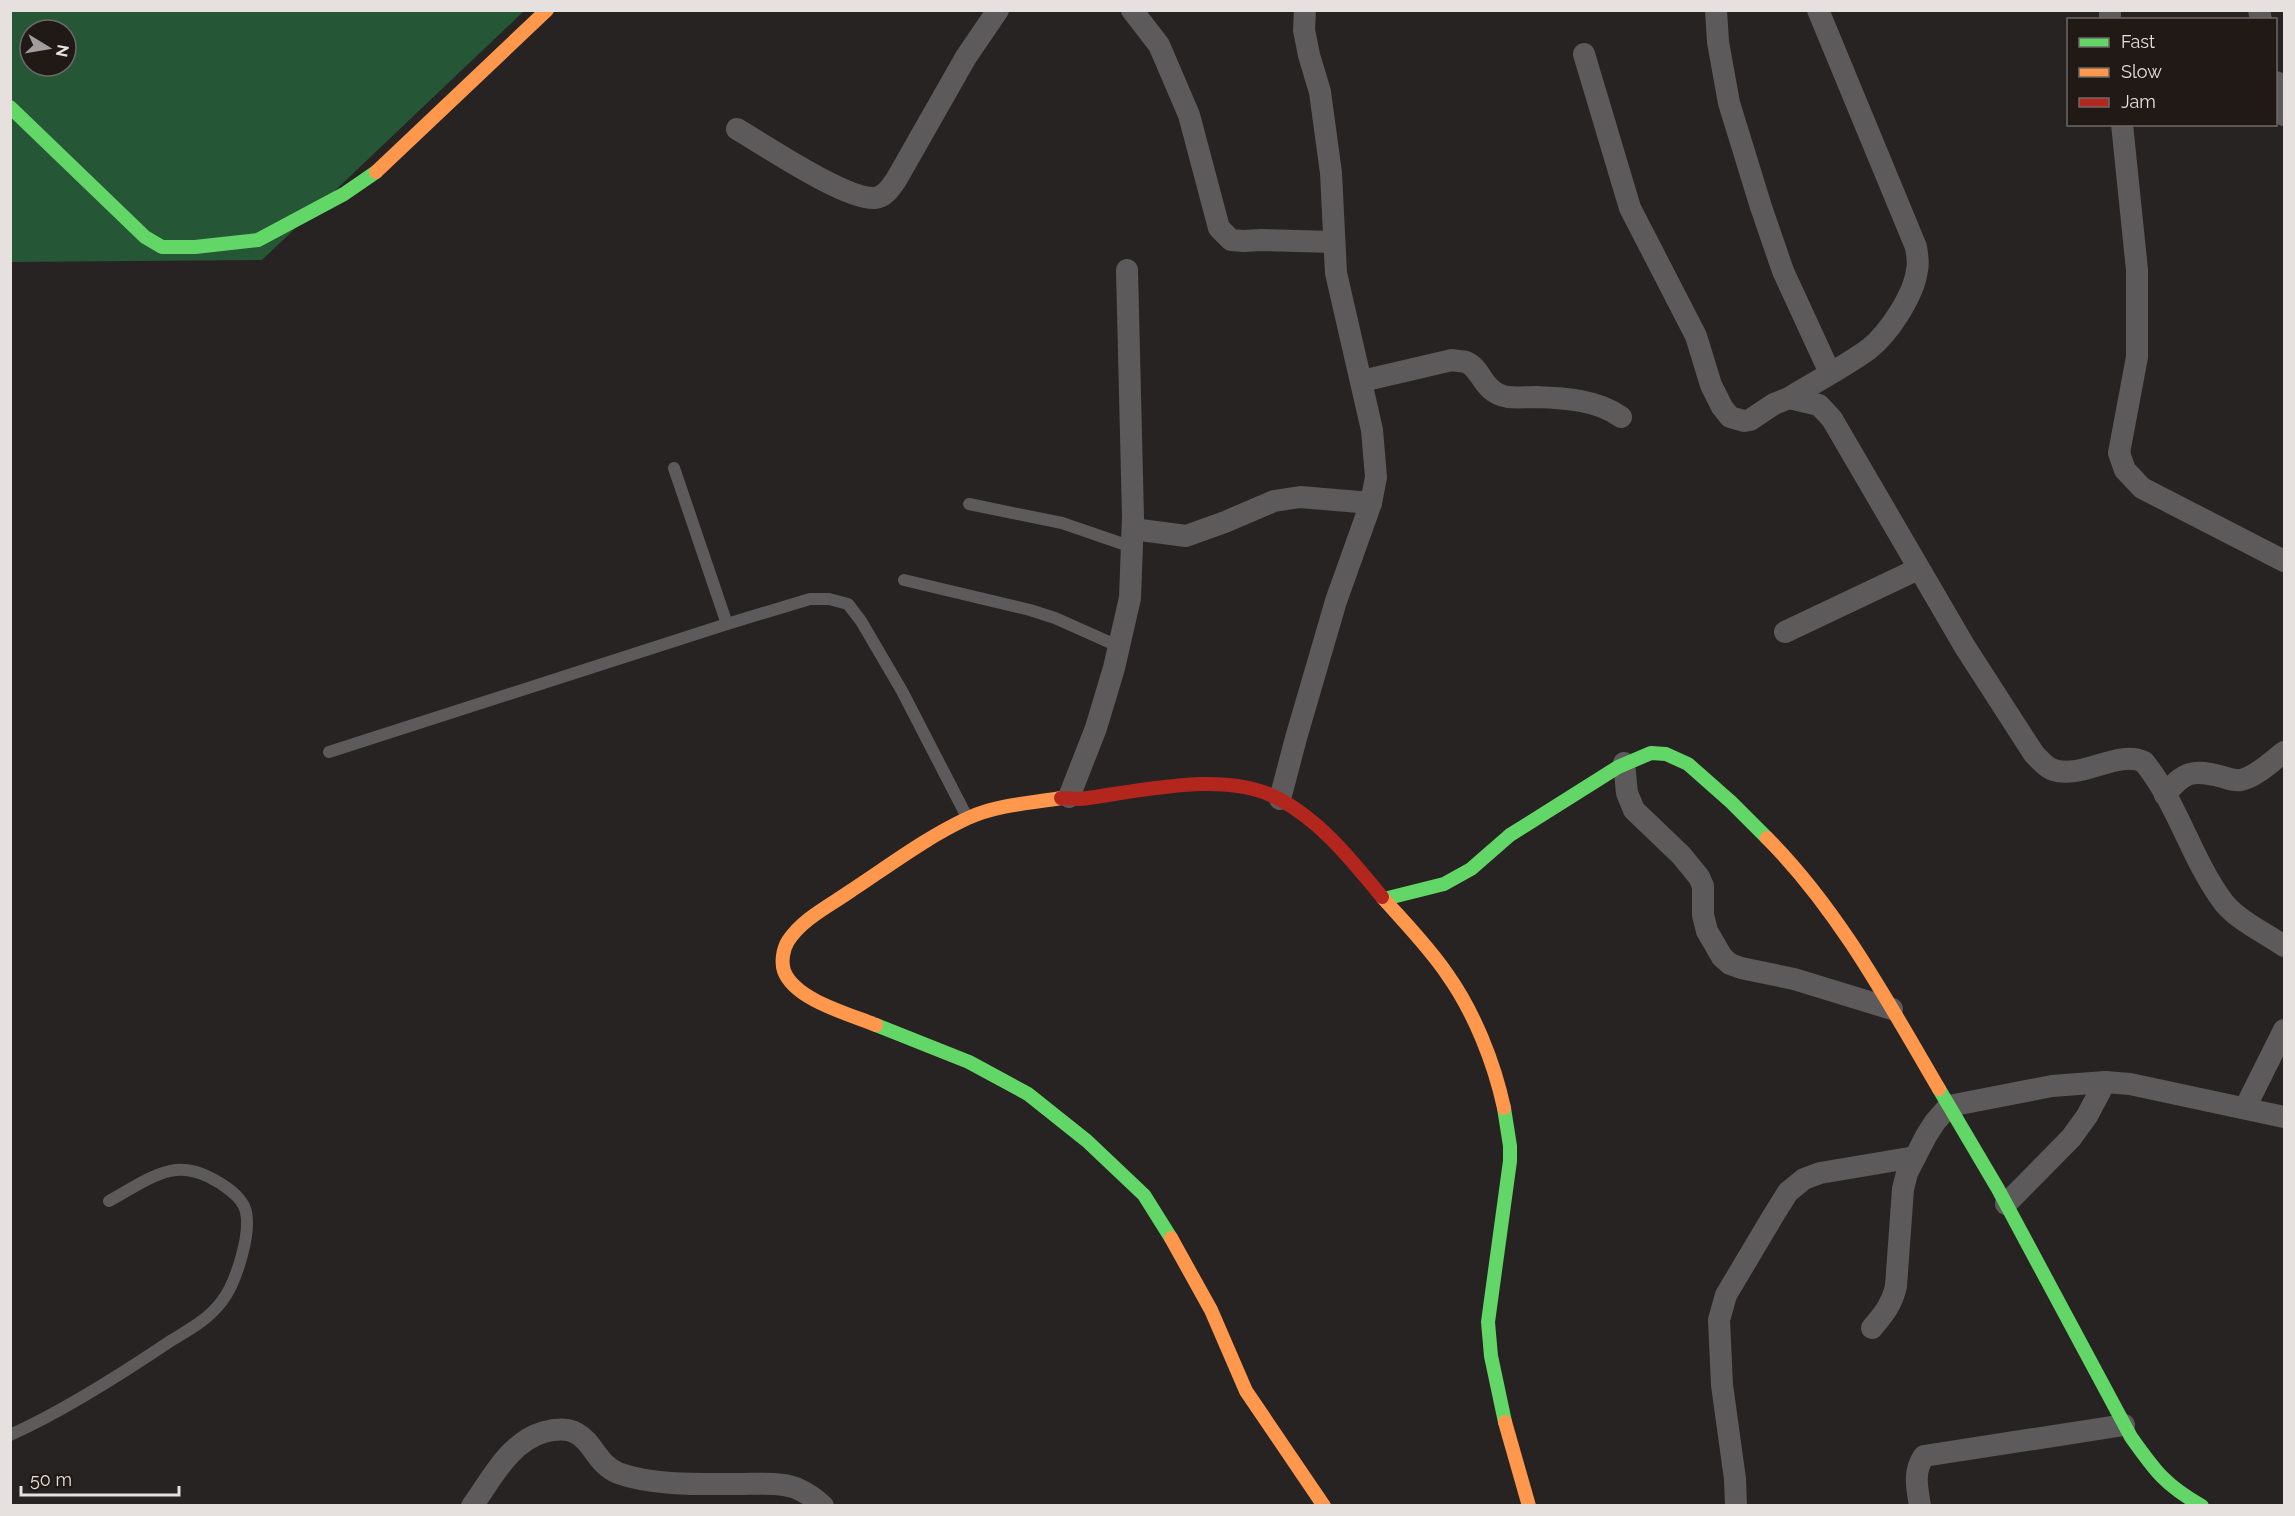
<svg xmlns="http://www.w3.org/2000/svg" width="2295" height="1516" font-family="Raleway,sans-serif">
  <style>
    .forest { fill: #255736; fill-rule: evenodd }
    .lines { fill: none; stroke-linecap: round; stroke-linejoin: round }
    .lane { stroke: #5c5a5a; stroke-width: 12 }
    .street { stroke: #5c5a5a; stroke-width: 22 }
    .fast { stroke: #63d668; stroke-width: 14 }
    .slow { stroke: #ff974d; stroke-width: 14 }
    .jam { stroke: #b3261e; stroke-width: 14 }
  </style>
  <rect width="100%" height="100%" fill="#272322"/>
  <path class="forest" d="M10,11H524L262,260L11,262ZM30,30H66V66H30Z"/>
  <g class="lines">
    <g class="lane">
      <polyline points="674,468 727,624"/>
      <polyline points="969,504 1062,523 1132,547"/>
      <polyline points="904,580 1030,610 1055,618 1120,647"/>
      <polyline points="329,752 727,624 810,599 829,599 848,604 861,621 902,691 967,817"/>
      <path d="M10,1435C64,1411 123,1373 172,1340C190,1329 209,1319 222,1301C236,1283 254,1228 244,1206C238,1194 221,1183 209,1177C197,1171 183,1168 170,1171C148,1176 128,1191 109,1201"/>
    </g>
    <g class="street">
      <polyline points="1132,10 1159,45 1189,115 1219,228 1231,240 1244,241 1261,240 1334,242"/>
      <polyline points="1716,10 1718,42 1729,103 1761,207 1783,271 1830,373"/>
      <polyline points="2259,10 2261,20"/>
      <polyline points="2110,20 2110,10"/>
      <path d="M1584,54L1630,208L1696,336L1711,385L1722,407L1730,417L1744,421L1750,420L1774,404L1789,398L1819,405L1832,419L1965,647L2034,754C2039,759 2045,766 2051,769C2080,781 2117,749 2144,762C2178,804 2191,859 2224,903C2239,921 2265,933 2284,946"/>
      <polyline points="2276,82 2284,115"/>
      <polyline points="2122,124 2137,270 2137,357 2119,453 2125,470 2142,488 2284,561"/>
      <path d="M737,129C766,146 846,200 875,198C885,197 891,187 896,180L966,57L998,10"/>
      <path d="M1362,381L1452,360C1456,361 1462,361 1466,362C1483,369 1481,392 1508,397C1517,398 1527,397 1536,397C1565,398 1598,400 1621,417"/>
      <path d="M1789,398C1815,382 1844,367 1869,349C1889,333 1914,295 1917,270C1919,263 1917,254 1916,247L1818,10"/>
      <polyline points="1133,529 1186,536 1225,522 1274,501 1300,497 1371,503"/>
      <polyline points="1785,632 1918,569"/>
      <polyline points="1624,763 1627,793 1634,810 1681,855 1699,877 1703,886 1703,915 1707,931 1722,957 1730,964 1741,968 1794,979 1892,1009"/>
      <path d="M2165,795C2184,771 2193,769 2223,777C2229,779 2234,781 2241,780C2256,777 2272,761 2284,752"/>
      <polyline points="1069,797 1096,728 1114,668 1130,598 1133,517 1127,270"/>
      <polyline points="1280,799 1296,738 1336,601 1371,503 1376,477 1372,430 1336,273 1331,173 1320,92 1309,55 1304,30 1305,10"/>
      <polyline points="2245,1108 2284,1030"/>
      <polyline points="2006,1204 2071,1138 2087,1116 2105,1082"/>
      <path d="M1872,1328C1884,1314 1892,1304 1896,1286L1903,1189L1907,1173L1926,1136L1935,1122L1949,1106L2052,1086L2105,1082L2130,1084L2284,1117"/>
      <path d="M472,1506C492,1479 509,1442 544,1432C593,1419 588,1461 618,1473C653,1486 704,1484 741,1484C759,1484 779,1482 796,1488C805,1492 816,1499 823,1506"/>
      <polyline points="1736,1506 1735,1479 1722,1385 1719,1320 1726,1295 1773,1216 1788,1192 1804,1179 1820,1173 1915,1157"/>
      <path d="M1920,1506C1917,1487 1913,1472 1924,1456L2124,1425"/>
    </g>
    <g class="fast">
      <polyline points="10,107 145,237 162,247 195,247 258,240 344,194 376,172"/>
      <polyline points="1384,899 1444,884 1471,869 1510,835 1618,767 1651,753 1666,754 1688,764 1731,802 1767,838"/>
      <polyline points="876,1025 969,1062 1028,1094 1087,1141 1144,1195 1171,1238"/>
      <path d="M1939,1089L1998,1189L2131,1437C2155,1471 2165,1485 2202,1506"/>
      <polyline points="1504,1108 1510,1146 1510,1161 1488,1322 1491,1356 1505,1422"/>
    </g>
    <g class="slow">
      <polyline points="376,172 547,10"/>
      <path d="M1767,838C1838,909 1888,1002 1939,1089"/>
      <path d="M1382,897C1404,922 1428,946 1447,974C1474,1012 1494,1062 1504,1108"/>
      <path d="M876,1025C849,1014 795,1000 784,971C781,962 783,949 788,941C803,918 831,905 852,890C890,865 927,837 968,818C996,805 1031,803 1061,798"/>
      <polyline points="1171,1238 1211,1310 1246,1391 1324,1506"/>
      <polyline points="1505,1422 1529,1506"/>
    </g>
    <path class="jam" d="M1061,798L1080,799C1139,792 1225,769 1279,799C1321,821 1352,861 1382,897"/>
  </g>
  <rect width="2295" height="1516" fill="none" stroke="#e6e1df" stroke-width="24"/>
  <rect x="2067" y="18" width="210" height="108" fill="#201915" stroke="#6f6966" stroke-width="1.5"/>
  <rect x="2079" y="38" width="30" height="9" fill="#63d668" stroke="#6f6966" stroke-width="1.5"/>
  <text x="2121" y="48" font-size="18" fill="#e6e1df">Fast</text>
  <rect x="2079" y="68" width="30" height="9" fill="#ff974d" stroke="#6f6966" stroke-width="1.5"/>
  <text x="2121" y="78" font-size="18" fill="#e6e1df">Slow</text>
  <rect x="2079" y="98" width="30" height="9" fill="#b3261e" stroke="#6f6966" stroke-width="1.5"/>
  <text x="2121" y="108" font-size="18" fill="#e6e1df">Jam</text>
  <g transform="translate(48 48) rotate(101)"><circle r="28" fill="#201915" stroke="#6f6966" stroke-width="1.5"/>
  <path d="M0-4.5L10 22L0 15L-10 22Z" fill="#a39e9d"/>
  <text y="-9" font-size="16" font-weight="bold" text-anchor="middle" fill="#e6e1df">N</text>
  </g>
  <path d="M21 1486v9h158v-9" fill="none" stroke="#e6e1df" stroke-width="3"/>
  <text x="30" y="1486" font-size="18" fill="#e6e1df" stroke="#201915" stroke-width="4.5" paint-order="stroke">50 m</text>
</svg>
